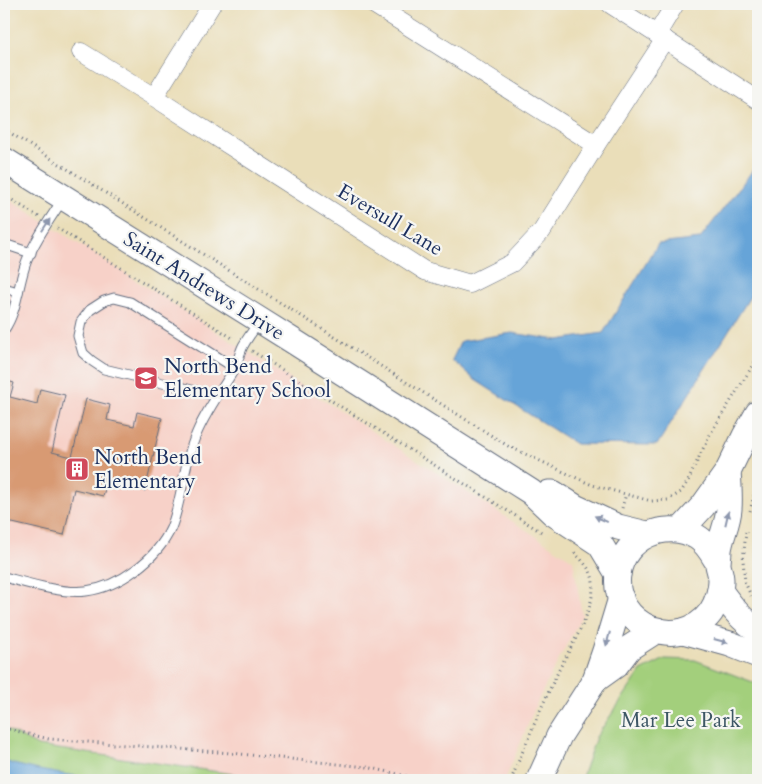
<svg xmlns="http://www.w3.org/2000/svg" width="762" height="784" font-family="Cardo,serif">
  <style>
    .built { fill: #f7d1c8 }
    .green { fill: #a3cf7b; stroke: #5f7f6c }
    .water { fill: #66a4d8; stroke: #406a9b }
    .building { fill: #d89a73 }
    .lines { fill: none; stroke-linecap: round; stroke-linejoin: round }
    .lane-casing { stroke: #636c7e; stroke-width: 11 }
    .street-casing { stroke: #636c7e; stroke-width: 19 }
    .secondary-casing { stroke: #636c7e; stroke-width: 27 }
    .path { stroke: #636c7e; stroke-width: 3; stroke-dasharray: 1 4; stroke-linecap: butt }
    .lane { stroke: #fff; stroke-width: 9 }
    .street { stroke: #fff; stroke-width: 18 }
    .secondary { stroke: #fff; stroke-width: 25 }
    .oneway { fill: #8d97ae }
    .labels { text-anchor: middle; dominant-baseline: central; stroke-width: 4.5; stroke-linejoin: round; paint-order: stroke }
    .street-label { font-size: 21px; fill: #1b2f5e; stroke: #f6f6f2 }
    .poi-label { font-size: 21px; fill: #1b2f5e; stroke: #f6f6f2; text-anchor: start }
    .park-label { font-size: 21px; fill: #3d5765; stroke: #f6f6f2 }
  </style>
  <rect width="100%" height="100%" fill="#f6f6f2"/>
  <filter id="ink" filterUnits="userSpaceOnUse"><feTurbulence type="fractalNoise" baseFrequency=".02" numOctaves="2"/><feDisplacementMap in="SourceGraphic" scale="10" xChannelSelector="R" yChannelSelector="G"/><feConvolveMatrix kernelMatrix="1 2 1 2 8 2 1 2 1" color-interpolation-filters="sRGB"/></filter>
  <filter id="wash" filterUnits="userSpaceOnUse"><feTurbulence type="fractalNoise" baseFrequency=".0096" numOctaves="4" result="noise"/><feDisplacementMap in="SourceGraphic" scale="20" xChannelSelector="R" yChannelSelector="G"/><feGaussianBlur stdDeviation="1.12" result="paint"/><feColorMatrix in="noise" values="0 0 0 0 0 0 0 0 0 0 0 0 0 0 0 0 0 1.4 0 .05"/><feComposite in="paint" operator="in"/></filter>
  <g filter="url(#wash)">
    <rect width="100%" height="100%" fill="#eadeb9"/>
    <polygon class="built" points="4,196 573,560 582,615 539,698 505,780 275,780 38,746 4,728"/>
    <g class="green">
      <polygon points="665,659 695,660 758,684 758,780 581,780 596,737 641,671"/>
      <polygon points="4,728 38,746 275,780 4,780"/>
    </g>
    <g class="water">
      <polygon points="756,166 758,167 758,284 657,445 576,444 475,380 452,360 461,341 512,333 558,340 603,333 658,244 700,239"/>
      <path d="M4,761C38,772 75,776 110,780H4Z"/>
    </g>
    <g id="blocks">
      <polygon class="building" points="4,380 14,383 10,397 37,404 40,389 65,395 52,452 72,457 86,399 110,405 107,420 134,426 137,412 162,418 145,491 107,482 103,496 74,489 64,535 4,521"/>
    </g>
  </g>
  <g filter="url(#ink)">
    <use href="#blocks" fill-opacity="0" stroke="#636c7e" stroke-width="1"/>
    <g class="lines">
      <g class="lane-casing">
        <g id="lane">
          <polyline points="4,244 31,253"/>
          <polyline points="4,288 18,292"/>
          <path d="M4,330C18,310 18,282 27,260C36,238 50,219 63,199"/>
          <polyline points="217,396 104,369 92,361 83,353 78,336 81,322 90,310 104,301 114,298 130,302 235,368"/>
          <path d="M4,577C27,583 62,594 86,591C119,587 157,559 171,528C182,500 183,468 194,440C203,415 220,393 233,371C238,363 239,354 243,346C248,337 254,329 260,321"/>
        </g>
      </g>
      <g class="street-casing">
        <g id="street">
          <polyline points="373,4 596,145"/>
          <polyline points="610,4 758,100"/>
          <polyline points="657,34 675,4"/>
          <polyline points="81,52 154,97 425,271 470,284 512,263 542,231 596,145 665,39"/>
          <polyline points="154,97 212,4"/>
        </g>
      </g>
      <g class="secondary-casing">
        <g id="secondary">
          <polyline points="4,160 293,341 531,492 553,513 600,544 618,574"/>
          <polyline points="549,493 553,493 575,507 618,527 647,534"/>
          <polyline points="681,530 703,506 728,471 745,436 758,413"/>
          <path d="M718,563C712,553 707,543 697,537C666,518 623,538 618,574C611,626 680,654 711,612C717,603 721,590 721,580C721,575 719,570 718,565C718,560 719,555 719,550C721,536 728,523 729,509C730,497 729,484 728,471"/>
          <path d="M720,591C731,606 742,621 758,630"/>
          <polyline points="683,631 730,644 758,655"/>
          <polyline points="595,680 616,665 629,648 657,630"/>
          <polyline points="539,780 559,736 595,680 605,651 621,598"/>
        </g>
      </g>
      <g class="path">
        <polyline points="4,129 508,446 592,485 651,501 668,500 681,492 688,481 709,436 758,357"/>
        <polyline points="4,195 39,217"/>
        <polyline points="57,228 234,339"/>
        <polyline points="252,351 543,533"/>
        <polyline points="622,508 626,494"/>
        <polyline points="750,511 755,492 758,484"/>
        <polyline points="746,532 743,560 745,582 751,596"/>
        <polyline points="4,728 49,739 231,753 367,767 424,780"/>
        <path d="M511,780C526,743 541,707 558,672C570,647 594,612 593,584C593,570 583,562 574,552"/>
      </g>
      <use href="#lane" class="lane"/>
      <use href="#street" class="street"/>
      <use href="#secondary" class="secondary"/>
    </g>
    <defs><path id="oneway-solid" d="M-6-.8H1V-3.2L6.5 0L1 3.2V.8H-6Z" transform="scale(1.25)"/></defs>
    <g class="oneway">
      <use href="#oneway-solid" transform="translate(46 225) rotate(-57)"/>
      <use href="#oneway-solid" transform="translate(727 518) rotate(-77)"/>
      <use href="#oneway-solid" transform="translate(601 519) rotate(-155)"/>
      <use href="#oneway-solid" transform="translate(608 639) rotate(105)"/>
      <use href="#oneway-solid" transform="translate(721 641) rotate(15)"/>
    </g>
  </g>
  <defs>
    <g id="school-square" transform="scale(1.25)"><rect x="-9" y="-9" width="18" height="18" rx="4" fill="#d1495b" stroke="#f6f6f2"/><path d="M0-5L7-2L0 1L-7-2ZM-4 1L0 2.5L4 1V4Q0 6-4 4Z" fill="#fff"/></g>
    <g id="building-square" transform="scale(1.25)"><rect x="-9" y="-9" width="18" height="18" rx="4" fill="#d1495b" stroke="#f6f6f2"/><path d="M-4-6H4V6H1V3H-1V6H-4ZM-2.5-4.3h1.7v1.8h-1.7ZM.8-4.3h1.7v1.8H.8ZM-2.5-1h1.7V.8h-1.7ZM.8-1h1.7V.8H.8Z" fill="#fff"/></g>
  </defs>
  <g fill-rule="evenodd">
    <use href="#school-square" x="146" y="378"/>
    <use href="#building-square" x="77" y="469"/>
  </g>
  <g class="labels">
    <g class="street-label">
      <text transform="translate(390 220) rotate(31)">Eversull Lane</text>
      <text transform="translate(204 286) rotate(32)">Saint Andrews Drive</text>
    </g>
    <g class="poi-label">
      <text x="164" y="366">North Bend<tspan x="164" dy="24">Elementary School</tspan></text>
      <text x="94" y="457">North Bend<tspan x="94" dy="24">Elementary</tspan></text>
    </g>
    <g class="park-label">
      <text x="681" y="720">Mar Lee Park</text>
    </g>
  </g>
  <rect width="762" height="784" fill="none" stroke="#f6f6f2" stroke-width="20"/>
</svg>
